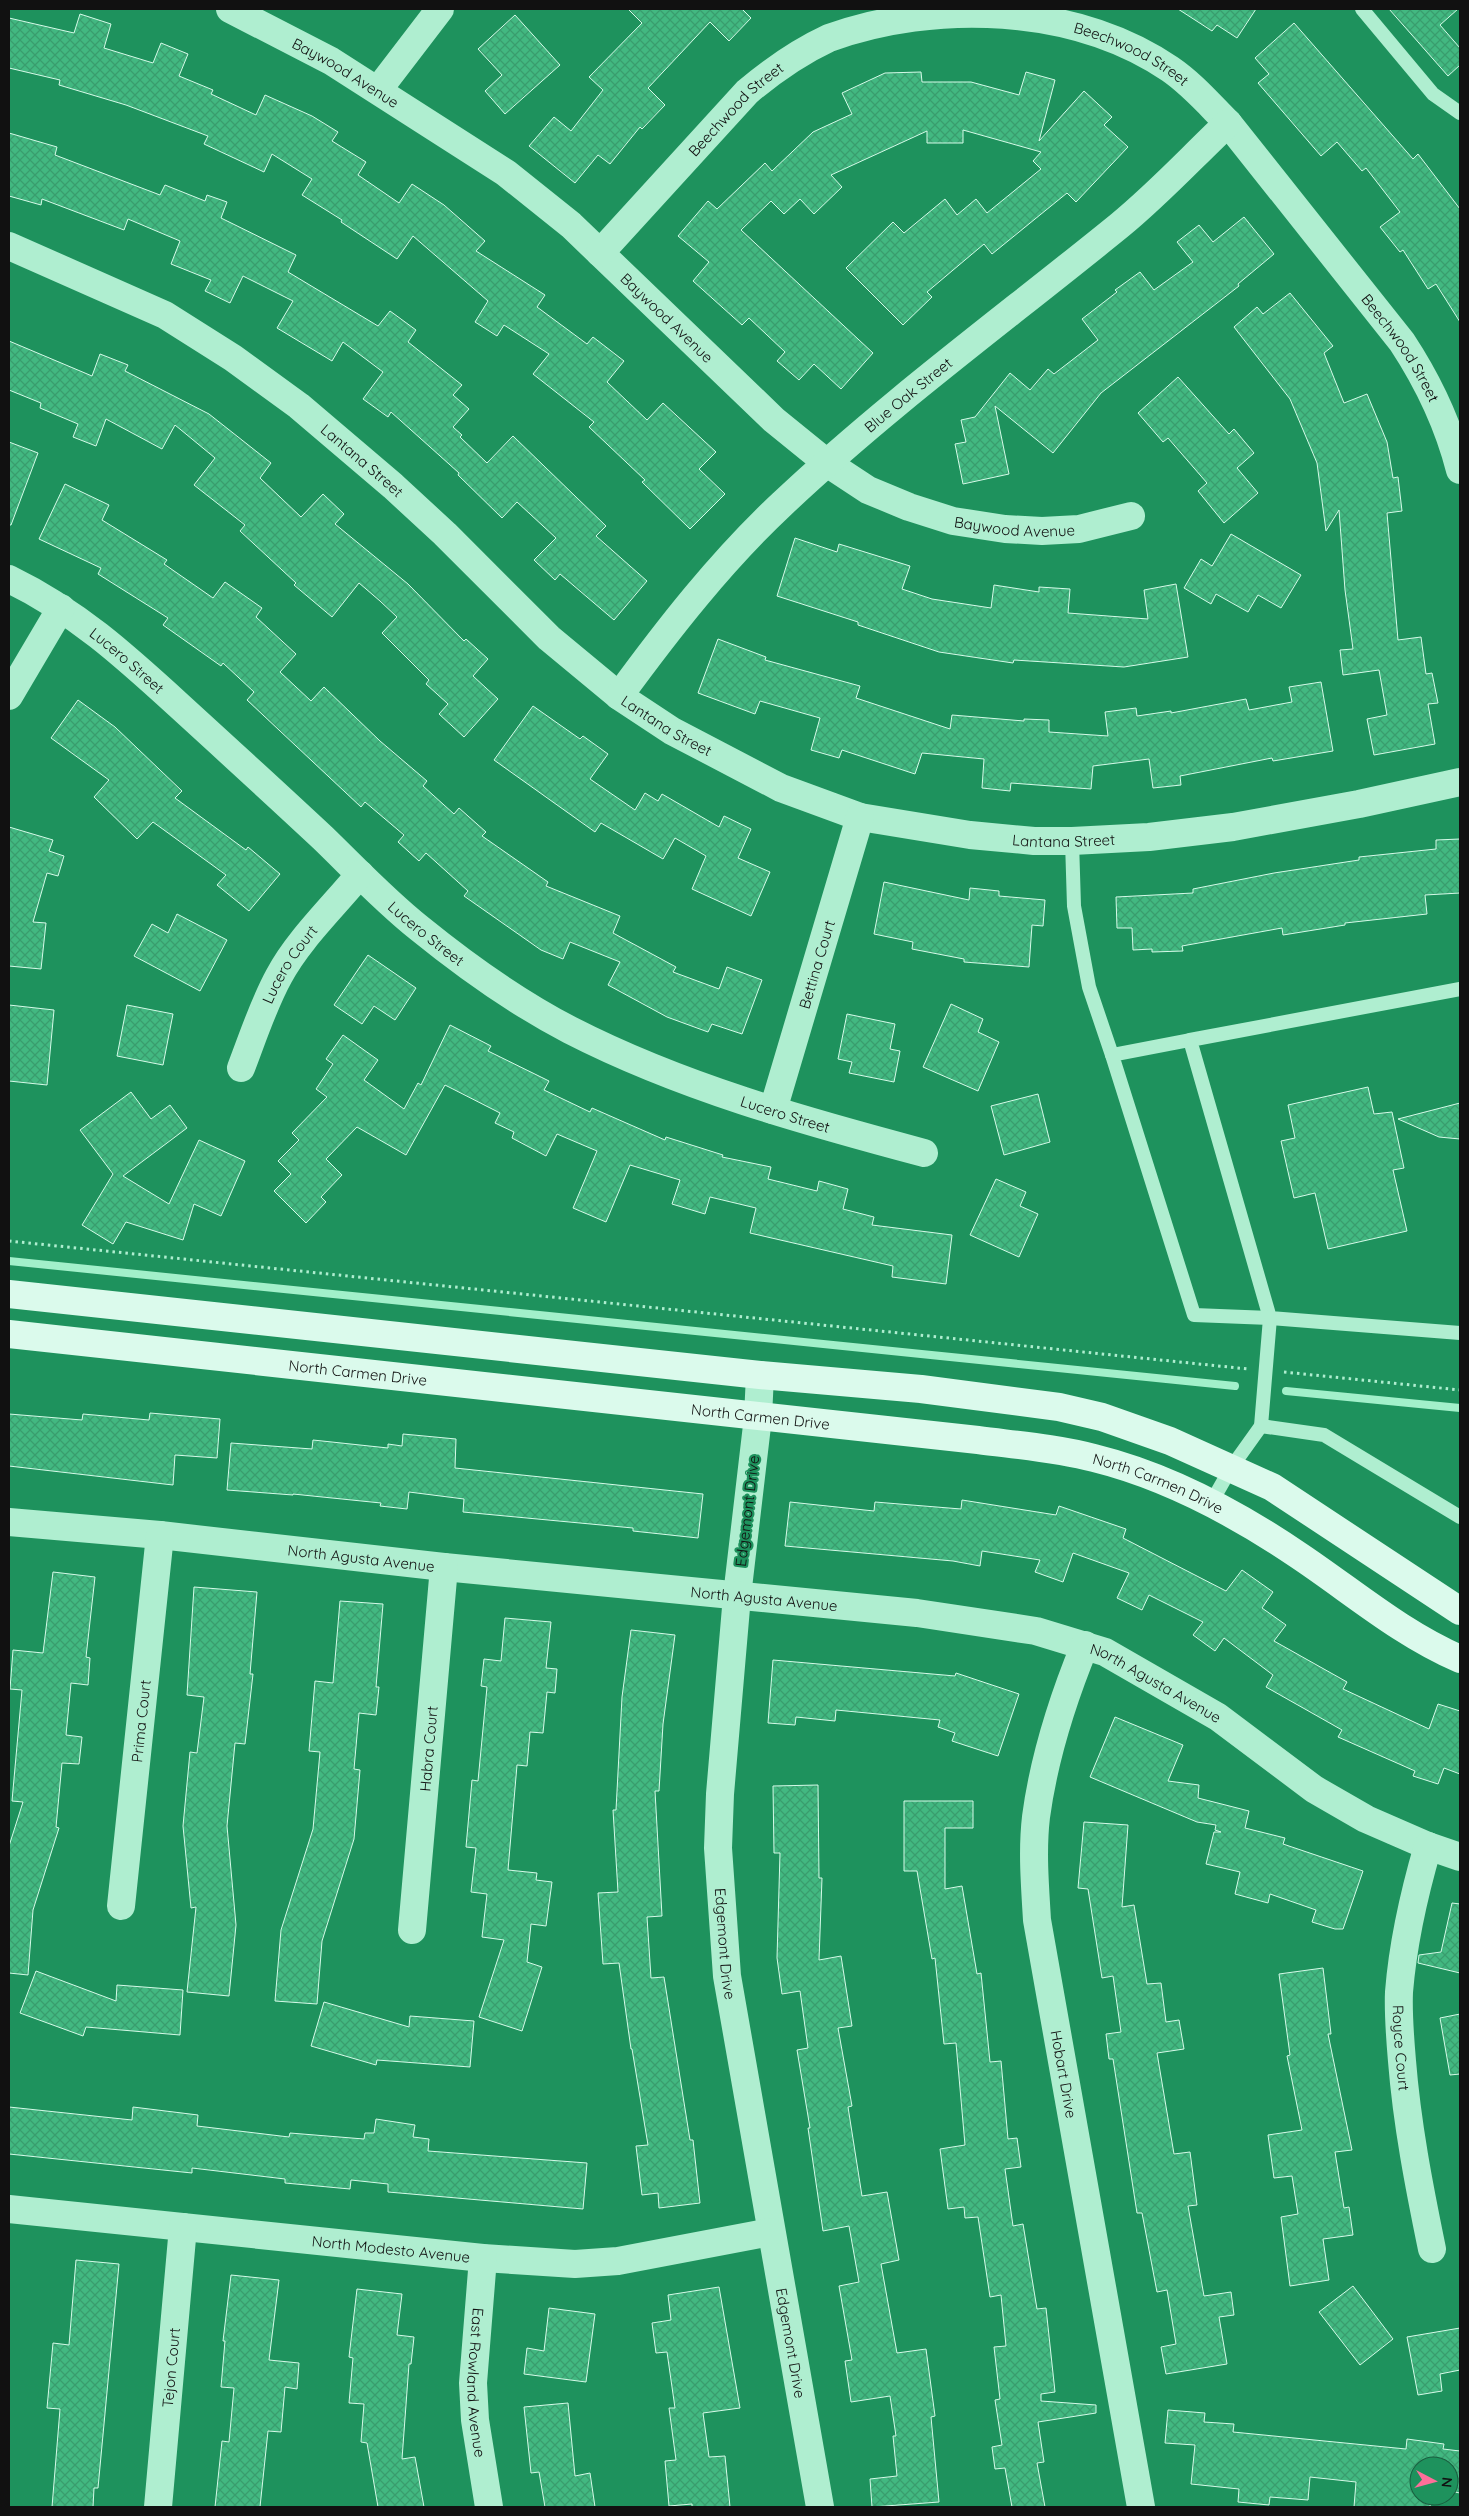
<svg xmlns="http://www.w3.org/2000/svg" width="1469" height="2516" font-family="Quicksand,sans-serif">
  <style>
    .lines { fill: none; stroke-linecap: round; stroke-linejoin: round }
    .stream { stroke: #a2f0ca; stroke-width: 8 }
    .building { fill: url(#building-cross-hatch); stroke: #d5fae8 }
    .path { stroke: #afeed0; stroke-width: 3; stroke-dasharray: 2.5 4; stroke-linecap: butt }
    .lane { stroke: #afeed0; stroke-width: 14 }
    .street { stroke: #afeed0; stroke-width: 28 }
    .secondary { stroke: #dbfaec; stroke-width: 28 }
    .labels { text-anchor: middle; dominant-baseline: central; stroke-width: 4.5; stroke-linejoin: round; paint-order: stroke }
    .street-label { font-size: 15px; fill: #111; stroke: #1e925d }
  </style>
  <defs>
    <pattern id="building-cross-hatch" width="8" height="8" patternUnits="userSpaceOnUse" patternTransform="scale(1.25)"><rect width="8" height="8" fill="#42b881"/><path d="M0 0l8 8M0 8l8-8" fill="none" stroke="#399d6e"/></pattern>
  </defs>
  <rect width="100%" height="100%" fill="#1e925d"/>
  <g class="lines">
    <g class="stream">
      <polyline points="9,1261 1235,1386"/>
      <polyline points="1286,1391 1460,1408"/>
    </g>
  </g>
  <g class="building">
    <polygon points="628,9 742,9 751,18 729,41 710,22 648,88 665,105 642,129 640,127 610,164 598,155 575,183 529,146 554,117 571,131 603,90 589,77 642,23"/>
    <polygon points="1178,9 1256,9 1237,38 1217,25 1212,31"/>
    <polygon points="1389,9 1458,9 1440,25 1460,48 1460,65 1448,76"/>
    <polygon points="80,14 111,24 104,48 153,63 161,43 188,54 179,76 213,90 211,94 256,115 265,95 312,116 338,132 332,141 366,162 358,175 399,203 412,184 444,205 485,241 476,251 545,295 537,307 587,344 593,337 624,361 607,382 647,420 663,403 716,452 699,469 725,494 690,529 642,482 645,480 589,427 594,422 533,374 549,354 504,325 497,336 475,322 488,301 413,236 397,259 341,222 342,220 302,195 312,179 272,154 264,172 204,144 208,136 126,105 59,85 60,80 9,68 9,18 74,33"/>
    <polygon points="515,15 560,65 505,114 485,91 502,75 478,49"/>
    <polygon points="1294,23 1413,159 1418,154 1460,209 1460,322 1436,284 1428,289 1403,250 1400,252 1380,227 1400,212 1366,168 1362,171 1337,142 1321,156 1258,83 1269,74 1255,58"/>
    <polygon points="921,72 922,82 971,82 1019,95 1026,72 1055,80 1039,141 1084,91 1112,117 1104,125 1128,147 1076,202 1067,193 992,254 984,244 927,292 932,297 903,325 846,268 893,222 904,233 945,199 957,215 976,199 987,213 1041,169 1033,161 1041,152 963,130 963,143 927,143 927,131 831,175 842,187 814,214 800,199 784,214 771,201 741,230 873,353 841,389 814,364 799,380 777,361 785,352 749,318 742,325 693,281 709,262 678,236 708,201 717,209 765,163 772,171 813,132 852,114 842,93 885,73"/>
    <polygon points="9,133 57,147 55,155 160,195 165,185 205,201 207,195 227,202 221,218 296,255 288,272 378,326 390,311 416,330 408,342 462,385 453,395 469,409 453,427 462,435 460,437 487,463 513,436 606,526 596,536 647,581 614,620 560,574 555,580 534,560 556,538 517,502 502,518 458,475 459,473 391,412 388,417 363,399 383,372 343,342 332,361 277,328 293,301 243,276 230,303 205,291 211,280 171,264 180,241 128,219 124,230 42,199 41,205 9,196"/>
    <polygon points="1244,217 1274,254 1238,284 1239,286 1101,393 1053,453 995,406 1009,474 963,484 955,444 966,442 961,420 975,417 1010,373 1030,390 1048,369 1054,374 1098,340 1082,319 1117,292 1115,290 1140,272 1154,290 1193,262 1177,242 1199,225 1213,242"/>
    <polygon points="1290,293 1333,346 1324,353 1344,403 1367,394 1387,442 1393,478 1398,477 1402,511 1387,513 1398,640 1421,637 1426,674 1432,673 1438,703 1428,704 1435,744 1374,755 1367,719 1387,715 1379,670 1343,675 1340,650 1353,649 1345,590 1339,510 1326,531 1317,463 1290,399 1234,327 1257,307 1263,314"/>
    <polygon points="9,341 92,376 100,354 128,365 125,371 209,414 271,463 260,478 301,517 323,494 344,514 335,524 408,584 464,641 466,639 488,659 473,676 498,699 464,737 439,714 448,704 426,684 429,680 382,633 397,617 380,601 359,583 332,617 294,585 296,583 240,531 245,525 194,485 215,458 175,425 162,449 106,419 96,446 73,437 78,424 40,408 41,403 9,390"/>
    <polygon points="1178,377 1229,434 1234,429 1254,453 1237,468 1258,493 1224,523 1198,491 1207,483 1168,438 1163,442 1138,413"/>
    <polygon points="9,442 38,453 11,525 9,525"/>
    <polygon points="65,484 109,505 102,520 167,560 164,564 213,598 225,582 262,608 256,617 296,654 280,672 311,701 324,687 380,741 427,781 423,786 454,814 459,808 486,832 482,836 548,882 546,886 620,916 613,933 676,967 673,972 719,989 727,967 762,980 742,1034 712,1024 708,1032 667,1017 608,985 620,962 570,942 563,959 541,950 464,896 468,891 426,853 419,861 398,842 404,835 365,802 361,807 247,700 254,692 223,663 221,666 163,625 168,618 98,574 101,568 39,539"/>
    <polygon points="1231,534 1301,575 1281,608 1258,595 1248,612 1216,594 1211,604 1184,588 1201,559 1212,566"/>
    <polygon points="795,538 837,552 839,544 910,566 902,589 932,599 991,608 994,585 1039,592 1039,587 1070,589 1068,613 1148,619 1144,590 1176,584 1188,657 1124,667 1014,660 1013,663 939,652 858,625 858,622 777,596"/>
    <polygon points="718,639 766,657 765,660 860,686 856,698 950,729 952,715 1024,721 1024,719 1049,720 1049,732 1108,736 1105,712 1136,708 1137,716 1171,711 1171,713 1246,699 1249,710 1292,702 1289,687 1321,682 1333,751 1273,761 1272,758 1180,776 1181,785 1153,788 1149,759 1093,766 1091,789 1011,783 1010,791 982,788 984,759 922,753 915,774 842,750 839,758 811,750 820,718 760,701 755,714 698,693"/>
    <polygon points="78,700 115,727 182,791 175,798 246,850 248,847 280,874 249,911 217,885 226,875 153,822 137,839 94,797 109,780 51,738"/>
    <polygon points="533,706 580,739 583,736 608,754 590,779 635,810 645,793 658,801 662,794 719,827 724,816 751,829 738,858 770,872 751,916 692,889 706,856 675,838 663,859 601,823 595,832 494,760"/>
    <polygon points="9,827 53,840 49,851 64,856 58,876 47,873 33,922 46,923 41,969 9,966"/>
    <polygon points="1460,839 1460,893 1425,895 1427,914 1345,923 1345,925 1283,935 1282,928 1182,946 1183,951 1152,952 1152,949 1133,950 1132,928 1117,928 1116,897 1193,893 1193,889 1274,873 1359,860 1359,857 1436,849 1436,840"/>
    <polygon points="884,882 969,900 970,888 999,891 999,896 1045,900 1043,926 1032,925 1029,967 964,962 964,959 912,949 913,942 874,934"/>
    <polygon points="177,914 227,940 200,991 134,956 152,924 168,933"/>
    <polygon points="368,955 416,988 395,1020 374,1006 362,1024 334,1005"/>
    <polygon points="951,1004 983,1019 978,1032 999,1042 978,1091 923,1067"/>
    <polygon points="9,1005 54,1010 47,1085 9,1081"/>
    <polygon points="127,1005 173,1014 163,1065 117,1056"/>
    <polygon points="847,1014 895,1024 890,1049 900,1051 894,1082 849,1073 852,1062 838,1059"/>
    <polygon points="450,1025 491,1046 488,1051 549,1081 544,1090 590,1112 592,1108 665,1140 666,1137 723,1155 722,1157 771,1167 768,1179 817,1191 819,1181 848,1189 843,1209 874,1217 872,1225 952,1235 946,1284 892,1277 893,1266 750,1233 756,1208 710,1197 705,1214 672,1204 680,1180 630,1165 606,1222 573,1208 597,1151 557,1134 546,1156 512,1138 514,1132 495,1123 500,1113 445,1085 406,1155 357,1127 326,1159 342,1175 321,1197 326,1202 306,1223 274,1191 291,1174 278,1161 299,1140 292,1133 327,1097 316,1089 333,1064 326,1059 343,1035 378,1060 364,1080 404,1109 418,1083 421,1085"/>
    <polygon points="1368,1087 1374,1114 1392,1112 1404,1168 1393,1170 1407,1231 1328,1249 1315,1193 1294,1198 1281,1141 1295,1138 1288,1105"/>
    <polygon points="131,1092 151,1119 170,1105 187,1128 123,1176 169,1204 199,1140 245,1161 221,1216 194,1204 183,1240 126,1222 113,1244 82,1225 113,1174 80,1130"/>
    <polygon points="1038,1094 1050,1142 1004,1155 991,1106"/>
    <polygon points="1460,1103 1460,1139 1439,1137 1398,1119"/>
    <polygon points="996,1179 1026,1192 1020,1206 1038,1214 1019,1257 970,1235"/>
    <polygon points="150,1413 220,1419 217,1458 175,1455 173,1485 9,1466 9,1414 82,1420 83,1414 149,1420"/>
    <polygon points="403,1434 456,1439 455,1468 703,1494 698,1538 633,1531 633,1528 463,1512 464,1499 409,1492 407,1509 380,1506 381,1503 293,1494 293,1495 227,1490 231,1443 312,1449 313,1440 388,1448 388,1444 402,1446"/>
    <polygon points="962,1500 1056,1515 1059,1506 1126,1529 1123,1538 1226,1591 1242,1570 1273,1592 1262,1608 1286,1625 1274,1641 1347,1682 1343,1689 1429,1729 1438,1704 1460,1711 1460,1774 1444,1768 1438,1784 1413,1776 1415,1771 1338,1737 1342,1730 1266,1687 1273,1675 1224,1638 1215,1651 1193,1635 1203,1622 1149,1595 1142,1610 1117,1598 1129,1573 1073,1553 1063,1582 1035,1572 1040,1560 982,1551 980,1566 953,1561 785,1546 790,1502 874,1511 875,1502 961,1509"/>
    <polygon points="53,1572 95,1577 86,1657 90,1658 88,1685 71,1683 66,1735 82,1737 79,1764 62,1763 56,1827 59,1828 33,1910 28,1975 9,1973 9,1846 23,1802 12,1801 22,1690 10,1689 13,1650 43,1653"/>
    <polygon points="194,1587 257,1592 250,1674 253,1674 245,1744 235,1743 227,1826 236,1925 229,1996 187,1992 196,1907 191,1908 183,1826 190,1752 197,1753 204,1697 187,1695"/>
    <polygon points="340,1601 383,1604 376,1687 379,1687 376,1715 359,1713 354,1769 360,1770 354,1839 322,1941 317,2004 275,2001 281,1930 313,1829 320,1752 309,1751 315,1681 333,1683"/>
    <polygon points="505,1618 551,1622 546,1668 557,1669 555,1693 547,1692 543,1733 530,1732 527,1766 517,1765 508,1870 537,1873 536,1880 552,1882 546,1926 531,1924 527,1962 542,1967 522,2031 479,2017 504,1940 482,1937 487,1894 471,1892 476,1848 466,1847 472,1780 478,1781 487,1687 481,1686 484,1659 501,1661"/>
    <polygon points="631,1630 675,1635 663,1724 659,1791 655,1791 662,1916 647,1917 651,1978 664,1977 690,2140 693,2140 700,2203 659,2208 658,2193 642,2195 636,2146 648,2145 632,2049 631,2049 619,1963 603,1964 598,1893 618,1892 613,1810 616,1810 622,1697"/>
    <polygon points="773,1660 955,1676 956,1673 1019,1694 998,1756 952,1741 955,1733 938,1727 940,1720 836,1710 835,1721 796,1717 795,1725 768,1723"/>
    <polygon points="1115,1717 1183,1745 1168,1781 1199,1785 1198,1798 1249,1811 1245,1828 1285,1838 1283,1844 1363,1871 1343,1929 1335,1929 1312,1922 1316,1910 1270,1894 1268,1903 1235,1894 1240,1872 1206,1864 1214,1832 1221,1832 1215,1830 1216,1825 1197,1822 1090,1777"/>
    <polygon points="818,1785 819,1878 822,1878 819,1960 841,1956 852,2026 838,2028 852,2106 848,2107 862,2196 887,2192 899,2260 881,2264 897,2353 926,2349 935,2416 931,2417 939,2502 872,2507 870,2479 897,2476 893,2436 896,2436 890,2396 851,2402 845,2361 852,2360 839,2286 859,2282 849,2226 823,2231 808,2128 810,2128 797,2050 808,2048 800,1991 782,1994 777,1958 780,1853 774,1853 773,1786"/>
    <polygon points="904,1801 973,1801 973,1828 945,1828 945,1889 962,1886 977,1974 981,1973 990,2062 1001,2061 1008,2139 1017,2138 1021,2167 1005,2169 1013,2226 1023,2224 1037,2309 1046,2308 1055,2392 1041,2394 1041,2401 1096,2405 1096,2413 1038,2422 1044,2462 1037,2463 1045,2507 1012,2507 1005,2468 995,2469 992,2447 1002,2445 995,2400 1000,2399 994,2347 1006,2346 1001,2295 990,2297 978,2217 965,2218 964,2207 948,2209 940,2149 965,2145 956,2043 944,2044 935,1958 932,1959 917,1871 904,1871"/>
    <polygon points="1084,1822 1128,1825 1122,1907 1134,1905 1147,1984 1161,1983 1166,2022 1179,2020 1184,2049 1157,2053 1174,2154 1190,2152 1197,2205 1188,2206 1204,2296 1231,2292 1234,2315 1219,2317 1227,2364 1166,2374 1161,2347 1176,2344 1167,2290 1157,2292 1142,2213 1137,2213 1113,2059 1109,2059 1106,2034 1121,2032 1113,1976 1102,1978 1088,1889 1078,1888"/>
    <polygon points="1452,1903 1460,1904 1460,1973 1418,1963 1419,1955 1441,1952"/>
    <polygon points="1323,1968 1331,2034 1328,2034 1352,2150 1335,2152 1344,2208 1349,2207 1353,2235 1323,2239 1329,2280 1290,2286 1281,2217 1298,2214 1292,2176 1274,2178 1268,2135 1302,2130 1287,2056 1290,2055 1279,1974"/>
    <polygon points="36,1971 116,2001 117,1985 183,1990 180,2035 86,2027 83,2036 20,2013"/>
    <polygon points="324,2002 409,2027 410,2016 474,2021 470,2067 377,2060 376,2065 311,2046"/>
    <polygon points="1460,2014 1460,2074 1450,2075 1440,2018"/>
    <polygon points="9,2107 132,2120 133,2107 198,2115 197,2126 289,2137 290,2133 364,2139 365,2133 374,2133 376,2119 415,2125 413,2137 429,2139 428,2151 587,2163 583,2209 388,2192 388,2184 351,2180 350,2189 285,2183 285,2179 192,2168 192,2173 9,2154"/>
    <polygon points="76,2260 119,2264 98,2488 94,2488 93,2507 52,2507 60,2409 47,2408 53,2343 69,2345"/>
    <polygon points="231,2275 279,2280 269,2360 299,2363 297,2389 285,2387 281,2432 268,2431 260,2507 215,2507 222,2441 229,2442 234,2388 221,2387 225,2341 223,2341"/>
    <polygon points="1353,2286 1393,2339 1360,2365 1319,2312"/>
    <polygon points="719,2287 740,2408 703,2413 709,2457 725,2456 730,2507 692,2507 692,2504 669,2506 665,2461 676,2460 669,2408 675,2408 667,2352 656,2353 652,2323 671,2320 668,2295"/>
    <polygon points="357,2289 402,2294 397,2335 414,2337 411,2364 409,2364 402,2459 415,2457 424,2507 378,2507 367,2443 361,2442 364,2404 349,2403 353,2358 349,2357"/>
    <polygon points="549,2308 595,2314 586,2382 524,2374 527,2348 544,2351"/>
    <polygon points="1460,2328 1460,2370 1440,2374 1442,2391 1418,2395 1407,2337"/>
    <polygon points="568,2403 575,2476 590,2473 595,2507 545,2507 539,2472 531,2473 524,2407"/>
    <polygon points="1168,2410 1205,2413 1204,2422 1234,2424 1233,2432 1406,2449 1407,2439 1444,2444 1443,2449 1460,2451 1460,2493 1449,2491 1449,2466 1419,2466 1419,2496 1431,2496 1430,2507 1354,2507 1356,2482 1310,2477 1308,2500 1270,2497 1269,2505 1238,2502 1239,2489 1191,2484 1195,2445 1165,2443"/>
  </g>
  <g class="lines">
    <g class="path">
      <polyline points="9,1241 1248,1369"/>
      <polyline points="1284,1372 1460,1390"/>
    </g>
    <g class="lane">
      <polyline points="1362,9 1433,94 1460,113"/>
      <polyline points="1072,841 1074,906 1089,987 1112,1055"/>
      <polyline points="1460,989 1190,1040 1270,1318 1460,1333"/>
      <polyline points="1190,1040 1112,1055 1194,1315 1270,1318 1261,1426 1231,1468 1211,1503"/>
      <polyline points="1261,1426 1324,1435 1460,1517"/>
    </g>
    <g class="street">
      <path id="s1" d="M230,9L331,61L506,173L571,225L774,420L827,463L868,490L909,507L953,521L1005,529L1042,531L1079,529L1131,516"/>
      <polyline points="378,90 440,9"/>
      <path id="s2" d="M9,246L165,315L233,358L299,406L393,486L445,534L549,638L619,696L672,731L781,788L860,817L970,835L1034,841H1072L1149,837L1233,827L1359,804L1460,782"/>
      <path id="s3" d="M600,253L747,92C773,70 799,52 829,38C935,0 1074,4 1170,69C1192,84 1209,104 1228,123L1402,342C1429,383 1448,423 1460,470"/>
      <path id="s4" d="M9,579C79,613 128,659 185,711C231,753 277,795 323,838C354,868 385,901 419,928C467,967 516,1002 570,1030C681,1087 804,1121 924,1153"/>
      <polyline points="9,696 61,608"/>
      <path id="s5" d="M619,696C668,629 721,561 782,504C889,403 1007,317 1120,225C1158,194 1192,157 1228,123"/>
      <path id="s6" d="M241,1068C253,1037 263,1005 279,976C298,940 334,906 360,874"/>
      <path id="s7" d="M773,1110L860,817"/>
      <path id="s8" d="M760,1375L758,1417L737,1596L720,1794L718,1848L727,1976L820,2507"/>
      <path id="s9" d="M9,1522L160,1535L444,1567L917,1613L1036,1631L1105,1652L1218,1717L1314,1789L1366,1819L1428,1846L1460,1857"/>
      <path id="s10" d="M1085,1645C1062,1701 1044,1757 1036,1817C1032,1851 1035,1886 1037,1920L1141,2507"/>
      <path id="s11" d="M1428,1846C1414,1894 1403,1942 1399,1992C1398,2015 1400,2038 1402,2061C1407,2124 1419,2186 1432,2249"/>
      <path id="s12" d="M121,1906L160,1535"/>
      <path id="s13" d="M412,1930L444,1567"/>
      <path id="s14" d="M9,2209L483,2258L575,2264L618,2261L770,2232"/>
      <path id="s15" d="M483,2258L473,2383L475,2420L489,2507"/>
      <path id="s16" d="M158,2507L183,2227"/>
    </g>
    <g class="secondary">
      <polyline points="9,1294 760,1375 921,1389 1059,1407 1102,1417 1170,1441 1272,1487 1460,1611"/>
      <path id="s17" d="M9,1334L978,1440C1016,1445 1056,1448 1094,1458C1167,1476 1236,1513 1298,1555C1352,1591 1400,1633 1460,1659"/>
    </g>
  </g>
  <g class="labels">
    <g class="street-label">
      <text stroke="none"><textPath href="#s3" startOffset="629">Beechwood Street</textPath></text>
      <text stroke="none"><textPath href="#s1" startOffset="132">Baywood Avenue</textPath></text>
      <text stroke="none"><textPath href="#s3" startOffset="198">Beechwood Street</textPath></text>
      <text stroke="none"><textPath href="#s1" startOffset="538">Baywood Avenue</textPath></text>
      <text stroke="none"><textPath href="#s3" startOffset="1034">Beechwood Street</textPath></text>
      <text stroke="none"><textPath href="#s5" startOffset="419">Blue Oak Street</textPath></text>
      <text stroke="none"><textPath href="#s2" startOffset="416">Lantana Street</textPath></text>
      <text stroke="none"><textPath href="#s1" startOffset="956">Baywood Avenue</textPath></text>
      <text stroke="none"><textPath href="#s4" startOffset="144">Lucero Street</textPath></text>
      <text stroke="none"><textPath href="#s2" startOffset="821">Lantana Street</textPath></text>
      <text stroke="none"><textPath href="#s2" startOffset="1241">Lantana Street</textPath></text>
      <text stroke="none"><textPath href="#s4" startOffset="549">Lucero Street</textPath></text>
      <text stroke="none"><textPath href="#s7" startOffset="152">Bettina Court</textPath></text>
      <text stroke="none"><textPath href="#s6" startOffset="115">Lucero Court</textPath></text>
      <text stroke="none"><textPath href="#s4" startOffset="954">Lucero Street</textPath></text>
      <text stroke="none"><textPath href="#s17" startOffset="351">North Carmen Drive</textPath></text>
      <text stroke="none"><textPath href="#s17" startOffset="756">North Carmen Drive</textPath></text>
      <text stroke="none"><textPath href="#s17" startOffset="1161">North Carmen Drive</textPath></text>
      <text transform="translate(747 1511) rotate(-83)">Edgemont Drive</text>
      <text stroke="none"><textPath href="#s9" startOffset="354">North Agusta Avenue</textPath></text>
      <text stroke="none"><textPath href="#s9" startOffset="759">North Agusta Avenue</textPath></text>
      <text stroke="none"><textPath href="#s9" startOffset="1164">North Agusta Avenue</textPath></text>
      <text stroke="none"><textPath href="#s12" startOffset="186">Prima Court</textPath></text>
      <text stroke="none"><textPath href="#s13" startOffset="182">Habra Court</textPath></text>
      <text stroke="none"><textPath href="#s8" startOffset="571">Edgemont Drive</textPath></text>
      <text stroke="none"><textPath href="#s11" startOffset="205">Royce Court</textPath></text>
      <text stroke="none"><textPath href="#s10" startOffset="439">Hobart Drive</textPath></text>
      <text stroke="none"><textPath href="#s14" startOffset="384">North Modesto Avenue</textPath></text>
      <text stroke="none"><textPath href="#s8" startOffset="976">Edgemont Drive</textPath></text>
      <text stroke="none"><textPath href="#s16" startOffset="140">Tejon Court</textPath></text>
      <text stroke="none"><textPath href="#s15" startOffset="125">East Rowland Avenue</textPath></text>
    </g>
  </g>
  <rect width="1469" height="2516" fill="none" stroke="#111111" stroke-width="20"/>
  <g transform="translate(1434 2481) rotate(96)"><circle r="24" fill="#1e925d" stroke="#195e3f"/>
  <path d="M0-4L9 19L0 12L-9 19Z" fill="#fd6e9a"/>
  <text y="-8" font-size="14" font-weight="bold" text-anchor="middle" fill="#111111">N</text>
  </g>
</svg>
